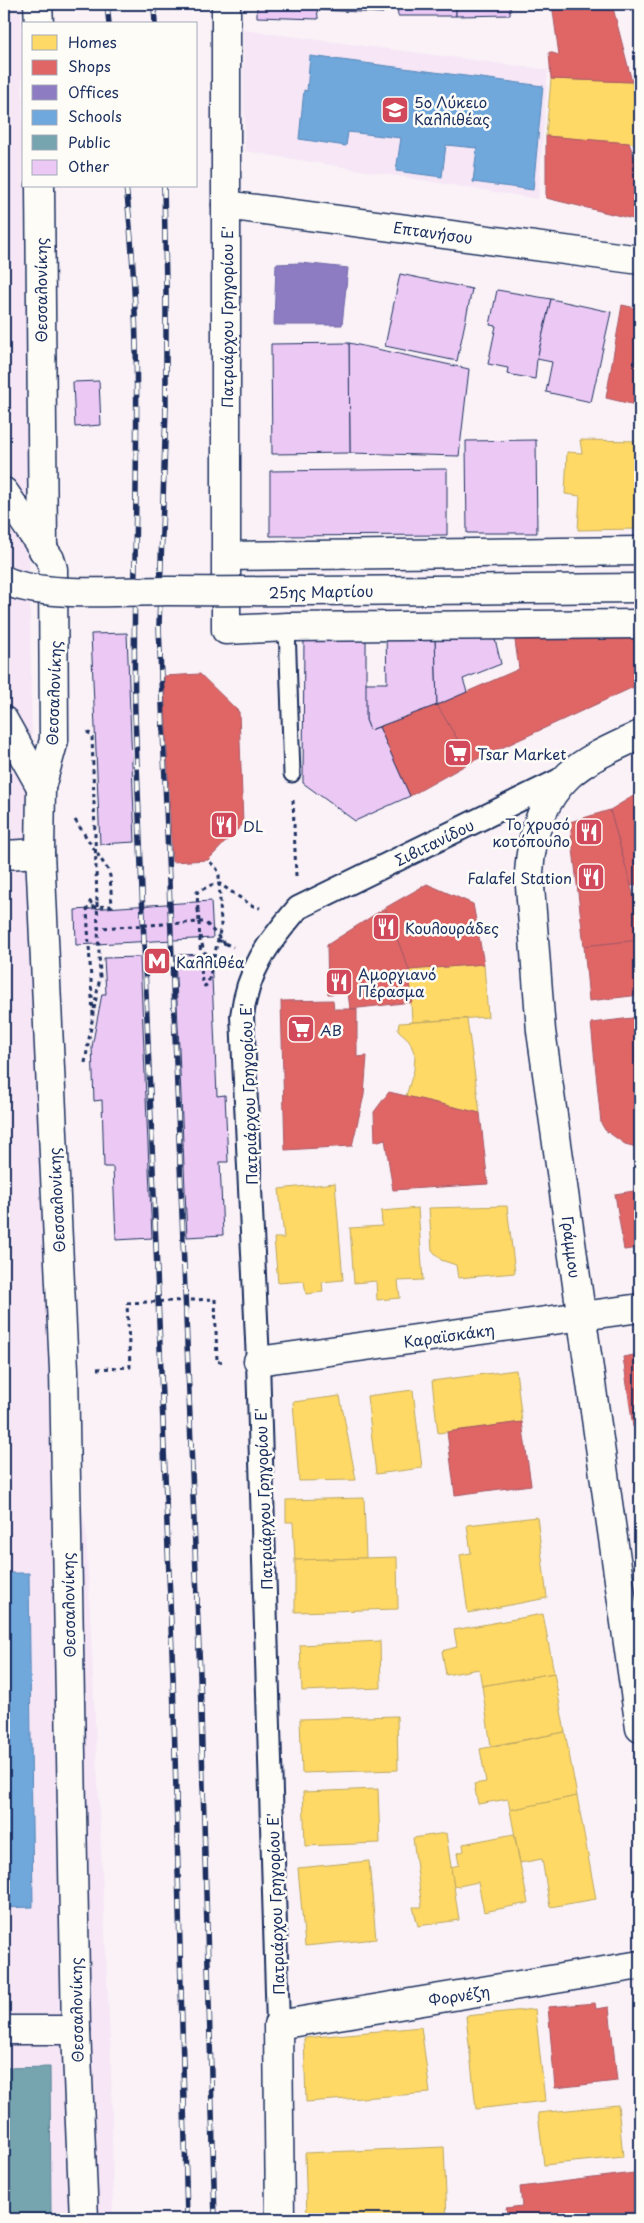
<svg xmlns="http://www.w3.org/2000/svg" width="644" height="2223" font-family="'Playpen Sans',sans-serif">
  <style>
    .built { fill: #f6e6f6 }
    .homes { fill: #ffd966; stroke: #bba664 }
    .shops { fill: #e06666; stroke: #a55664 }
    .offices { fill: #8e7cc3; stroke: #6c65a5 }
    .schools { fill: #6fa8dc; stroke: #5684b6 }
    .public { fill: #76a5af; stroke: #5b8297 }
    .building { fill: #ecc9f5; stroke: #1b2f5e }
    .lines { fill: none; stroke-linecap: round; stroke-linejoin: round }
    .service-casing { stroke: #1b2f5e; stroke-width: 19 }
    .pedestrian-casing { stroke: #1b2f5e; stroke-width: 26 }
    .minor-casing { stroke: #1b2f5e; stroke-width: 31 }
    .tertiary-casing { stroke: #1b2f5e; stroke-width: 31 }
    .path { stroke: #1b2f5e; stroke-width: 3; stroke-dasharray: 4 4; stroke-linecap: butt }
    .service { stroke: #fdfcf7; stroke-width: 15 }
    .pedestrian { stroke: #fdfcf7; stroke-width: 22 }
    .minor { stroke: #fdfcf7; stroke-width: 28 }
    .tertiary { stroke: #fdfcf7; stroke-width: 28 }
    .rail-casing { stroke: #1b2f5e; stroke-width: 5.5 }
    .rail { stroke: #fdfcf7; stroke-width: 4; stroke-dasharray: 11; stroke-linecap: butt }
    .tertiary-bridge-casing { stroke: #1b2f5e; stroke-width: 31; stroke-linecap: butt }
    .path-bridge { stroke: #1b2f5e; stroke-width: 3; stroke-dasharray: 4 4; stroke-linecap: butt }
    .tertiary-bridge { stroke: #fdfcf7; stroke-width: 28 }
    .labels { text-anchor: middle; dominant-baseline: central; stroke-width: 5; stroke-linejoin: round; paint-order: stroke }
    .poi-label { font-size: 15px; fill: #1b2f5e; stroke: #fdfcf7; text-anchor: start }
    .street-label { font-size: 15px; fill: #1b2f5e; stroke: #fdfcf7 }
  </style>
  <rect width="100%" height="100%" fill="#faf2f7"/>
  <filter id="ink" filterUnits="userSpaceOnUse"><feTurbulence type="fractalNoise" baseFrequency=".02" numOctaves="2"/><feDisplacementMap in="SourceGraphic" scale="10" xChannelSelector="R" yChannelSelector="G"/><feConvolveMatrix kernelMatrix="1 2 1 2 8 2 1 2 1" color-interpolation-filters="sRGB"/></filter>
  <g filter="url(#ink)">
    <g class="built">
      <polygon points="4,4 21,4 34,890 46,1298 56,1380 86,1531 111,2062 113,2219 4,2219"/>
      <polygon points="243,30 548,70 538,199 245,151"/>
    </g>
    <g class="homes">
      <polygon points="551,79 632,82 640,128 640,144 546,136"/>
      <polygon points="580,440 640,441 640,529 578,530 580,496 565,494 567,452 582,453"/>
      <polygon points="484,964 488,1017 412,1022 409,970"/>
      <polygon points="467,1019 480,1113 406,1096 414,1070 415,1055 409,1040 398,1030 399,1023"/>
      <polygon points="335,1183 343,1280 322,1282 323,1292 306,1294 304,1281 278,1283 274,1238 284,1238 279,1189"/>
      <polygon points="507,1206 515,1273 458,1278 456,1265 441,1260 432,1250 429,1208"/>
      <polygon points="418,1208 423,1280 398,1281 400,1298 377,1300 376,1281 354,1283 350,1228 382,1226 381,1211"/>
      <polygon points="516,1370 522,1422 438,1433 432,1381"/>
      <polygon points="413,1390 422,1468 376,1474 367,1396"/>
      <polygon points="340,1396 356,1480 299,1481 293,1402"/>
      <polygon points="364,1498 366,1558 295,1560 293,1522 286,1522 286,1500"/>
      <polygon points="537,1517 547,1598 468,1613 460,1555 471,1553 467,1525"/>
      <polygon points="397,1557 398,1609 295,1612 295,1560"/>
      <polygon points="543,1614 554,1673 482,1686 479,1669 446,1675 442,1651 457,1647 454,1630"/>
      <polygon points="380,1641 381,1688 302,1691 300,1645"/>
      <polygon points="554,1673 565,1732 491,1746 482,1686"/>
      <polygon points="397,1716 398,1770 302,1773 300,1719"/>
      <polygon points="565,1732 577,1796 510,1810 508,1799 478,1804 474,1784 486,1782 480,1749"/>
      <polygon points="378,1789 380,1843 305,1846 303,1792"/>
      <polygon points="577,1796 596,1899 550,1907 542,1859 520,1863 510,1810"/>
      <polygon points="446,1833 459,1920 418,1926 413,1907 422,1907 413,1838"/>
      <polygon points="514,1834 528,1903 484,1912 478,1882 454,1887 451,1867 459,1865 457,1853 464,1851 463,1844"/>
      <polygon points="369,1861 376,1939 305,1946 298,1868"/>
      <polygon points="535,2009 545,2101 476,2109 466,2016"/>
      <polygon points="421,2027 430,2093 306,2102 304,2038"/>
      <polygon points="618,2105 623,2157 544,2165 538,2113"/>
      <polygon points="444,2147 447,2219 307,2219 305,2153"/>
    </g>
    <g class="shops">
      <polygon points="552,4 612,4 632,82 551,79 549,52 559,55"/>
      <polygon points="546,136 629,143 637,164 640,163 640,215 633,219 546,198"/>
      <polygon points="622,305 640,309 640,406 606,398"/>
      <polygon points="640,633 640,684 471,762 437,705 519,669 514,634"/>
      <polygon points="200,674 239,712 243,824 208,860 172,862 164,676"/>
      <polygon points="437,705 471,762 410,796 379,727"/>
      <polygon points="640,792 640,884 631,886 610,810"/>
      <polygon points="610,810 640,919 640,940 584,946 570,822"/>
      <polygon points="427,884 473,904 484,964 409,970 385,908"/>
      <polygon points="385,908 409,970 412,1002 350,1009 348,993 328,994 327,945"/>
      <polygon points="640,940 640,995 589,1001 584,946"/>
      <polygon points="333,1000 334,1009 357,1009 357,1057 367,1056 364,1095 352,1146 285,1150 281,1001"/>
      <polygon points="640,1017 640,1148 625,1144 605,1130 601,1123 591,1023"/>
      <polygon points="389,1092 480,1113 488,1184 393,1190 385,1139 375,1142 374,1112"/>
      <polygon points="640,1190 640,1248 624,1250 615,1194"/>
      <polygon points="640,1354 640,1426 633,1427 623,1357"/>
      <polygon points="522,1422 531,1485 455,1495 447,1432"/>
      <polygon points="595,2003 596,2009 609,2007 617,2081 555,2088 548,2007"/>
      <polygon points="634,2173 639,2219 508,2219 506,2208 522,2206 520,2187"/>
    </g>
    <polygon class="offices" points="301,263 348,268 342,325 274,325 276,264"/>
    <g class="schools">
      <polygon points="310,56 543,86 533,190 473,182 477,148 446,145 442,177 396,171 401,138 348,132 346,146 299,139 304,90 307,91"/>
      <polygon points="4,1573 29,1573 33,1907 4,1908"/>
    </g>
    <polygon class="public" points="50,2067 51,2219 4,2219 4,2068"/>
    <g class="building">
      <polygon points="257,4 317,4 318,19 257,17"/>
      <polygon points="317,4 384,4 383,13 317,10"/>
      <polygon points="397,4 456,4 456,16 398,16"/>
      <polygon points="456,4 510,4 510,15 456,16"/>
      <polygon points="400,274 472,289 457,361 385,346"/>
      <polygon points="497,290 551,299 537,359 535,379 507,374 508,368 488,364 496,326 490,325"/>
      <polygon points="551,299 611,312 591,402 546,392 552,362 537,359"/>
      <polygon points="349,343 469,369 459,456 350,453"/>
      <polygon points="349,343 350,453 272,454 271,344"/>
      <polygon points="99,381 101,425 75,427 73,382"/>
      <polygon points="536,440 537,533 467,533 466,441"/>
      <polygon points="447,469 447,535 270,536 270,471"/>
      <polygon points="127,633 135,842 100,844 91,634"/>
      <polygon points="386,633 435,634 437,705 370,730 366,720 365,683 387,683"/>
      <polygon points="435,634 494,635 501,664 463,679 467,692 437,705"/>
      <polygon points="304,635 366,635 366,720 370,730 379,727 410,796 355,821 303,783"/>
      <polygon points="211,901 213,938 76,945 75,910"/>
      <polygon points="211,954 217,1096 225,1095 228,1162 220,1162 223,1235 187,1237 175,955"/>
      <polygon points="140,957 152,1238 116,1240 113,1167 104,1167 102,1100 94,1101 92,1047 102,994 106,994 104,958"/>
    </g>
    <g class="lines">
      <g class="service-casing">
        <polyline id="service" points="287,627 292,774"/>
      </g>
      <g class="pedestrian-casing">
        <path id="pedestrian" d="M278,2025L258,1361L242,1016C248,969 268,943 298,908L566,777"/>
      </g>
      <g class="minor-casing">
        <g id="minor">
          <polyline points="38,4 39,24"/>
          <polyline points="226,4 226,630 287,627 640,624"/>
          <polyline points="40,186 43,550"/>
          <polyline points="226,205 640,260"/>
          <polyline points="4,492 50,559 53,569 54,740 41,787 40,853 64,1370 76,2030 84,2219"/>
          <polyline points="227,556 640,551"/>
          <polyline points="4,721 41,787"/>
          <polyline points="4,855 40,853"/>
          <polyline points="258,1361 640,1308"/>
          <polyline points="4,2030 76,2030"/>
          <polyline points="280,2219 278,2025 640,1965"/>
        </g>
      </g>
      <g class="tertiary-casing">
        <path id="tertiary" d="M640,735C617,746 589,757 569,775C542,800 531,837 529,873L541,1031L640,1728"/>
      </g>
      <g class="path">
        <polyline points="87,732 92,735 97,902"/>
        <polyline points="293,800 296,876"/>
        <polyline points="75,820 108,870 110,876 112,906 89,907 87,910 93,1015"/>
        <polyline points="198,910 197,892 211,885 220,884 251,905 260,908"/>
        <polyline points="199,922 202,984 205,986 208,984 221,926 219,875 217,869 208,860"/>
        <polyline points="200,936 204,952 214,958"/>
        <polyline points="218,940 233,947"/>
        <polyline points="94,1009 100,977 98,928"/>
        <polyline points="85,1063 93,1015"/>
        <polyline points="215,1299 217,1362 225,1361"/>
        <polyline points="97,1369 130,1367 127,1303"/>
      </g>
      <use href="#service" class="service"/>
      <use href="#pedestrian" class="pedestrian"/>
      <use href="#minor" class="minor"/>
      <use href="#tertiary" class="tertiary"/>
      <g class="rail-casing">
        <g id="rail">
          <polyline points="107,4 109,24"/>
          <polyline points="154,4 155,24"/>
          <path d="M126,186C146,362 131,538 135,714L173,1676L187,2219"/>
          <polyline points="164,186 166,287 166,408 159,626 200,1675 215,2219"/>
        </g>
      </g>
      <use href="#rail" class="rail"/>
      <g class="tertiary-bridge-casing">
        <path id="tertiary-bridge" d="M4,580C39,598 127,591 168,591C326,592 483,589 640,588"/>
      </g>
      <g class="path-bridge">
        <polyline points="89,901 97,908"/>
        <polyline points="97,902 98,928 199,922 198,910"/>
        <polyline points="199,922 205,922 226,945"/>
        <polyline points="127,1303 215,1299"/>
      </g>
      <use href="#tertiary-bridge" class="tertiary-bridge"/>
    </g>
  </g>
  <defs>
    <g id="school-square" transform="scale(1.4375)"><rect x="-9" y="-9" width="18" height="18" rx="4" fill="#d1495b" stroke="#fdfcf7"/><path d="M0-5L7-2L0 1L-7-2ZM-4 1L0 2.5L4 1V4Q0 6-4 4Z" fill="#fff"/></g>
    <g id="supermarket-square" transform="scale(1.4375)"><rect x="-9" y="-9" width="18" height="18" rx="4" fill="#d1495b" stroke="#fdfcf7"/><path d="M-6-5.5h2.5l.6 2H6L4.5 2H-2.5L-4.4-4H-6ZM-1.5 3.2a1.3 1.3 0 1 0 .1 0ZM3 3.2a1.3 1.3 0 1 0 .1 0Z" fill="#fff"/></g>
    <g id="restaurant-square" transform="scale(1.4375)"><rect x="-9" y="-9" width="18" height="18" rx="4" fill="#d1495b" stroke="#fdfcf7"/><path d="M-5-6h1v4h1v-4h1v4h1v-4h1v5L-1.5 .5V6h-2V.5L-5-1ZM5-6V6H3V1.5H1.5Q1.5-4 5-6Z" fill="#fff"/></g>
    <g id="metro-square" transform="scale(1.4375)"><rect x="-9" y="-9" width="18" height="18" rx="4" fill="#d1495b" stroke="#fdfcf7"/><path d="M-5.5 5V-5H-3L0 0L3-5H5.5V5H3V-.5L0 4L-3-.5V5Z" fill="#fff"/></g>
  </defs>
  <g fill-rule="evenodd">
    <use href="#school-square" x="395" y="110"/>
    <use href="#supermarket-square" x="458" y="753"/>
    <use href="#restaurant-square" x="224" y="825"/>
    <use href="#restaurant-square" x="589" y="832"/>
    <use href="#restaurant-square" x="591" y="877"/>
    <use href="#restaurant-square" x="386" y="927"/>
    <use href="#metro-square" x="157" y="961"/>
    <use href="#restaurant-square" x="339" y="982"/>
    <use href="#supermarket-square" x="301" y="1029"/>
  </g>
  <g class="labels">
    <g class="poi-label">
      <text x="414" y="101">5ο Λύκειο<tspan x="414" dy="17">Καλλιθέας</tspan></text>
      <text x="477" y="753">Tsar Market</text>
      <text x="570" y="823" text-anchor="end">Το χρυσό<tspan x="570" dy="17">κοτόπουλο</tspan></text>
      <text x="243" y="825">DL</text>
      <text x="572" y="877" text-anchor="end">Falafel Station</text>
      <text x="405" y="927">Κουλουράδες</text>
      <text x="176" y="961">Καλλιθέα</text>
      <text x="358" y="973">Αμοργιανό<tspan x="358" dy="17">Πέρασμα</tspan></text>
      <text x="320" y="1029">ΑΒ</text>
    </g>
    <g class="street-label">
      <text transform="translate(433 232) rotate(8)">Επτανήσου</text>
      <text transform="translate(40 290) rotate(-90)">Θεσσαλονίκης</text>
      <text transform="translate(226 317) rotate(-90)">Πατριάρχου Γρηγορίου Ε'</text>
      <text transform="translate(321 591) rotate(-1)">25ης Μαρτίου</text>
      <text transform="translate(53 693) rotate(-88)">Θεσσαλονίκης</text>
      <text transform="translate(434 842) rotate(-26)">Σιβιτανίδου</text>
      <text transform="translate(248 1094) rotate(-92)">Πατριάρχου Γρηγορίου Ε'</text>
      <text transform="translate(56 1200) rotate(-93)">Θεσσαλονίκης</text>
      <text transform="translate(572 1247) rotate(83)">Γράμμου</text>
      <text transform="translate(449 1335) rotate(-8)">Καραϊσκάκη</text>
      <text transform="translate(263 1499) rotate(-92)">Πατριάρχου Γρηγορίου Ε'</text>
      <text transform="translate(68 1605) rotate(-91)">Θεσσαλονίκης</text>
      <text transform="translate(275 1904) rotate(-92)">Πατριάρχου Γρηγορίου Ε'</text>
      <text transform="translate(459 1995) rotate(-9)">Φορνέζη</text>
      <text transform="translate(76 2010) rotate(-91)">Θεσσαλονίκης</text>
    </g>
  </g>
  <rect width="644" height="2223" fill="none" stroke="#fdfcf7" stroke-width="20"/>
  <rect x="10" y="10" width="624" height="2203" fill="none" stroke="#1b2f5e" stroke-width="2" filter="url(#ink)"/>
  <rect x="22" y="22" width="175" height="165" fill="#fdfcf7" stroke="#a3aaba"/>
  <rect x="32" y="35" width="25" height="15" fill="#ffd966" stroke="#a3aaba"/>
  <text x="68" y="48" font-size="15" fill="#1b2f5e">Homes</text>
  <rect x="32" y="60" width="25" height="15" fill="#e06666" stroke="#a3aaba"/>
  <text x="68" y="72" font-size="15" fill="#1b2f5e">Shops</text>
  <rect x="32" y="85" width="25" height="15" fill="#8e7cc3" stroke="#a3aaba"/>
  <text x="68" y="98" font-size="15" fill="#1b2f5e">Offices</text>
  <rect x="32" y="110" width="25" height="15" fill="#6fa8dc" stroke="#a3aaba"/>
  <text x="68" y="122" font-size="15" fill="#1b2f5e">Schools</text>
  <rect x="32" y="135" width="25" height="15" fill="#76a5af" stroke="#a3aaba"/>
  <text x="68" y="148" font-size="15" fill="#1b2f5e">Public</text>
  <rect x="32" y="160" width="25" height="15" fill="#ecc9f5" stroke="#a3aaba"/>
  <text x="68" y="172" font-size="15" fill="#1b2f5e">Other</text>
</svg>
